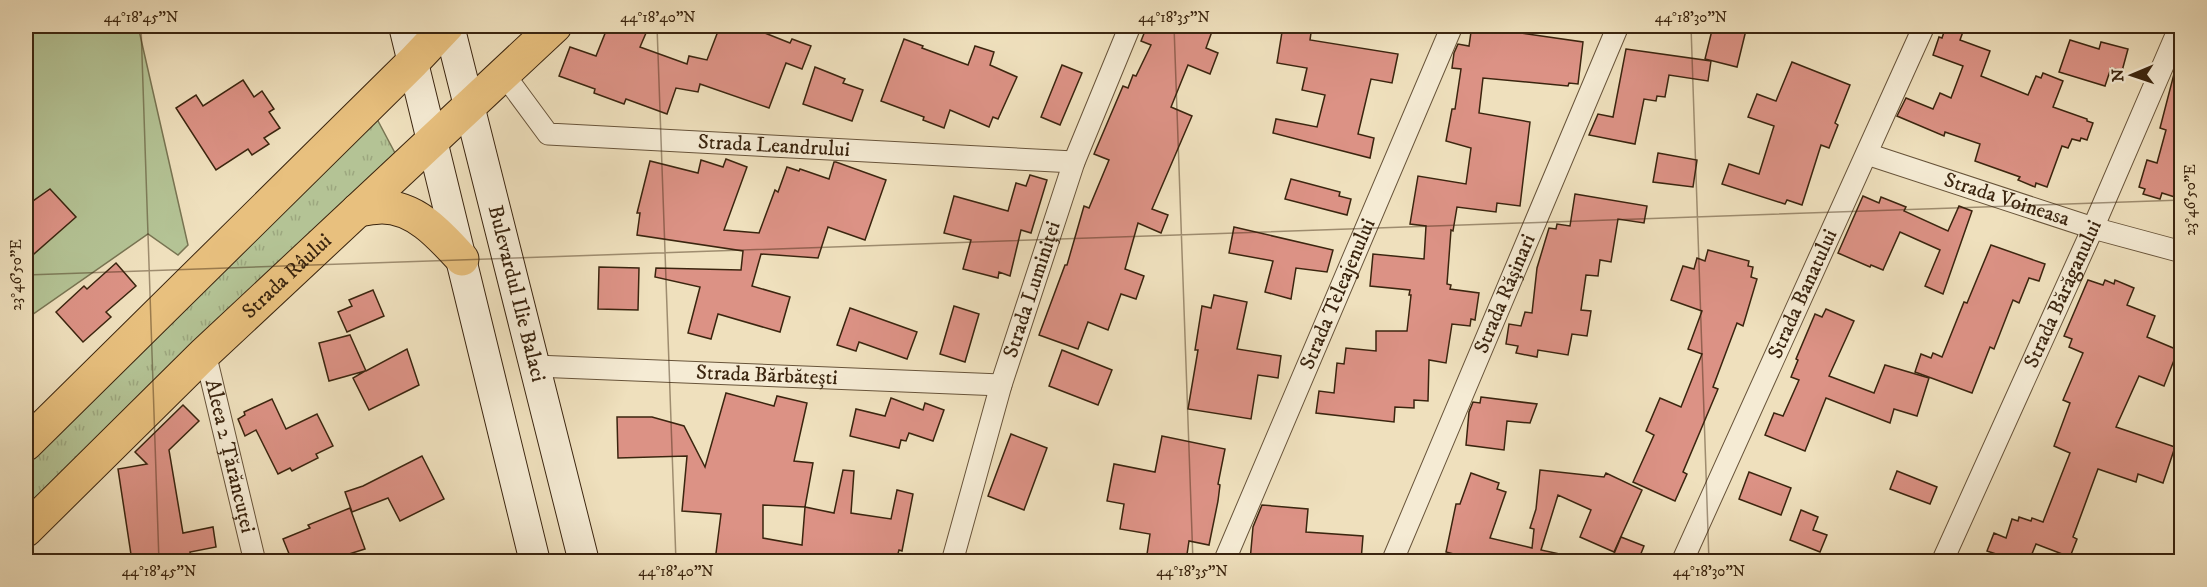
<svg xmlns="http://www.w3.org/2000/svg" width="2207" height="587" font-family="'IM FELL DW Pica',serif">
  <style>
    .grass { fill: url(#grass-tufts); stroke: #787452; stroke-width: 1.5 }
    .park { fill: #b4c395; stroke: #787452; stroke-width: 1.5 }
    .building { fill: #dc9285; stroke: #3b250f; stroke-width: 1.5 }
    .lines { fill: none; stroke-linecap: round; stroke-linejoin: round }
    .minor-casing { stroke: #68543a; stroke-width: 23 }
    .secondary-casing { stroke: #3b250f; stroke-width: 32 }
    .primary-casing { stroke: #3b250f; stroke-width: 35 }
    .minor { stroke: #f5ebd4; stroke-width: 21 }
    .secondary { stroke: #f5ebd4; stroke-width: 30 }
    .primary { stroke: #e8c07e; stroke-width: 33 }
    .ticks { fill: none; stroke: #3b250f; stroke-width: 1.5; stroke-opacity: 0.45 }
    .labels { text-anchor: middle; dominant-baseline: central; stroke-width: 6; stroke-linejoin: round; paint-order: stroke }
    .street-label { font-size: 21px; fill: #3b250f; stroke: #f5ebd4 }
    .neatline { fill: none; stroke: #3b250f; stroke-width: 2 }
    .ticks-label { font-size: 15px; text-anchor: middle; fill: #3b250f }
  </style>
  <defs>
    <pattern id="grass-tufts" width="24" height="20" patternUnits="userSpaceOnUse" patternTransform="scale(1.5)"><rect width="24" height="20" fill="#b4c395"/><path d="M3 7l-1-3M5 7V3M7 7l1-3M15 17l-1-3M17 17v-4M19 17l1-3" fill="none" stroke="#9ca77f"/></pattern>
  </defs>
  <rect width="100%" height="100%" fill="#efe0bd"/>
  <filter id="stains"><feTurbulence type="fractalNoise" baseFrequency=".00333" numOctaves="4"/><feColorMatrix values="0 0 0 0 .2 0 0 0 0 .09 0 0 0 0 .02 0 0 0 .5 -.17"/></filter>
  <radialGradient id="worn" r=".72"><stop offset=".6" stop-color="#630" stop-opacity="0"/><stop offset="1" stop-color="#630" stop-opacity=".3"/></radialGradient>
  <polygon class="grass" points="377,119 395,153 26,511 26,461"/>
  <polygon class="park" points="26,26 138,26 188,245 178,255 148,234 26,319"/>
  <g class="building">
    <polygon points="608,26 649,26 640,47 687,64 689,56 707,60 720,26 747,26 790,43 792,39 811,46 802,69 786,63 769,108 700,84 698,92 676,88 667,114 626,99 624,104 594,93 595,89 559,76 570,47 596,56"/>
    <polygon points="1147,26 1214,26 1206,48 1218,53 1210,74 1188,65 1171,107 1192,116 1152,209 1168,215 1161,233 1138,223 1125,269 1144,276 1136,299 1121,294 1108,330 1088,322 1078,349 1039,335 1065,265 1067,265 1084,206 1089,208 1109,160 1094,154 1123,86 1128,88 1133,75 1136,76 1151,45 1141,41"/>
    <polygon points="1283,26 1312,26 1310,40 1398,54 1392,83 1371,79 1358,134 1374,138 1370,158 1273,133 1276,119 1317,127 1325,95 1302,90 1307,68 1277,63"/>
    <polygon points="1713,26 1747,26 1737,67 1705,59"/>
    <polygon points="1946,26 1965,26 1960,40 1990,51 1981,76 2028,95 2036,76 2041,78 2043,73 2063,81 2053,107 2087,119 2087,121 2093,123 2087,140 2081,138 2080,141 2072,139 2068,148 2062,146 2047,187 2036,183 2035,187 2018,180 2020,177 1975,161 1980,144 1945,132 1944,136 1897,116 1906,98 1933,109 1940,93 1951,98 1963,66 1933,55 1939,37 1942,38"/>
    <polygon points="1478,27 1583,42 1578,84 1569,83 1568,86 1483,78 1479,113 1530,122 1520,206 1497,203 1496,212 1457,207 1453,231 1451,230 1447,284 1451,285 1450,289 1479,293 1475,320 1471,319 1470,326 1452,324 1446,363 1429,360 1428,401 1414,400 1414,408 1395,407 1394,422 1316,413 1319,391 1334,393 1337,363 1344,364 1346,348 1376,351 1376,331 1407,331 1411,295 1409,295 1410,290 1370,286 1373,254 1424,259 1426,226 1410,224 1418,176 1466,184 1471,148 1446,141 1452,109 1455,109 1461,69 1452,68 1454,53 1458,44 1469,46 1471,32 1477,33"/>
    <polygon points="904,39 923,46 922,48 968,65 975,46 994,52 990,65 1017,77 998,119 993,117 989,127 950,110 944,128 923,120 924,117 881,101"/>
    <polygon points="2070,40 2099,49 2101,42 2128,49 2122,71 2111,68 2105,86 2059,72"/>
    <polygon points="1626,49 1711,61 1708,81 1669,75 1665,97 1657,96 1656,101 1644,99 1635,144 1589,135 1598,114 1613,117"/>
    <polygon points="1792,62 1850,85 1835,123 1838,125 1829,148 1821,145 1802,205 1787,200 1785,204 1722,184 1729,164 1759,174 1774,126 1748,117 1757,94 1776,101"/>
    <polygon points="1062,65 1082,73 1060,125 1041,117"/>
    <polygon points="815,67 845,79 843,83 863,90 852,121 803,104"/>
    <polygon points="2175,70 2181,71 2181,199 2162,193 2160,199 2143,194 2145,189 2139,187 2147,160 2157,163 2166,130 2160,128"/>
    <polygon points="243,80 254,97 262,91 274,109 269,112 280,128 264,138 269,144 252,155 248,149 216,170 176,108 196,95 203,106"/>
    <polygon points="1658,153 1697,160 1693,187 1653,182"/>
    <polygon points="726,159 747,167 724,230 759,233 775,190 778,192 787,167 799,171 800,169 829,179 834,162 836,162 886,180 865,240 828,227 818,258 761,254 752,286 790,297 780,332 718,314 711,339 688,333 700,287 655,277 656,268 741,270 743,251 637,235 640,213 637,213 650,161 698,173 701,160 723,167"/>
    <polygon points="1030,175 1047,180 1031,233 1021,230 1010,276 999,272 998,278 963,269 971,240 944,233 954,196 1008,211 1016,183 1026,186"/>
    <polygon points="1291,179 1340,192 1339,196 1351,199 1347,215 1285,199"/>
    <polygon points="50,189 76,217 26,261 26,206"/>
    <polygon points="1575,194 1647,206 1644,223 1618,219 1611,262 1600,260 1598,276 1586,275 1581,310 1591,311 1587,336 1572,334 1568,355 1538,350 1537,357 1516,353 1518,346 1506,344 1509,324 1521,326 1525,312 1532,313 1537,268 1549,228 1556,229 1557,224 1570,226"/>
    <polygon points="1863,196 1879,203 1881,197 1906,207 1904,211 1948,231 1959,206 1972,211 1943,294 1925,286 1940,250 1900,232 1883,270 1871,265 1870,267 1838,253"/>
    <polygon points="1234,227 1333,250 1327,272 1296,268 1291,299 1265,292 1273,261 1229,253"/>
    <polygon points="1991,245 2045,264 2039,281 2029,278 2019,303 2013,300 1994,349 1990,347 1972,393 1915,372 1921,354 1931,358 1933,353 1942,357 1964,302 1967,303"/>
    <polygon points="1708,250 1749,261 1748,266 1753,267 1751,277 1757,279 1743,326 1737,323 1713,387 1718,389 1683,472 1687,474 1675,501 1633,482 1654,435 1646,431 1660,398 1681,407 1702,354 1688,349 1702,311 1671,300 1683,266 1694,269 1697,258 1705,261"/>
    <polygon points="116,263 136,286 106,312 111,317 83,342 56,312 84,286 87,289"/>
    <polygon points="599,267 639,268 638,310 598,309"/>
    <polygon points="2088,280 2103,285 2105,280 2114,284 2115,280 2134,288 2127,305 2155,316 2147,337 2178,350 2164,386 2139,376 2116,427 2175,447 2163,483 2138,474 2136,482 2098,469 2073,537 2077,539 2070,557 2036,544 2029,561 1993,561 1996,554 1987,551 1994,533 2006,538 2012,519 2018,521 2019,517 2031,521 2032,518 2043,522 2070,453 2054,446 2070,403 2063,400 2083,353 2069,347 2072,339 2064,336"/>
    <polygon points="373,290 384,316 347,332 338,312 352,306 349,300"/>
    <polygon points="1214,295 1247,302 1237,349 1281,356 1278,378 1258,375 1251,419 1188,409 1198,350 1195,350 1202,306 1211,308"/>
    <polygon points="954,306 979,314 965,362 940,354"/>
    <polygon points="850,308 917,332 907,359 859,342 856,351 837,345"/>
    <polygon points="1826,309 1854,321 1829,376 1874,393 1885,365 1929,378 1917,416 1894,409 1890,423 1826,398 1805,451 1765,435 1774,413 1783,416 1799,380 1791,377 1798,360 1796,359 1815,314 1822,317"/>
    <polygon points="350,335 366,371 407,349 419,385 369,410 353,378 365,371 329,381 319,343"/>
    <polygon points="1062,350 1112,370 1098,405 1049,386"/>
    <polygon points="726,393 774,406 777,396 807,403 794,461 813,463 805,507 763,505 763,538 802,545 805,507 834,513 843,470 854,471 851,513 891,519 897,490 913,494 902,551 899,550 896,561 842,555 842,561 715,561 721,514 682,511 687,456 618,458 617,417 652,417 684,426 705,467"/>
    <polygon points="1481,397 1537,404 1530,423 1507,421 1504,450 1466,445 1469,412 1473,402 1480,403"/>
    <polygon points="891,398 923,410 925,403 944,410 933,441 909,433 906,441 901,440 899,448 850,436 856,409 885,416"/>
    <polygon points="272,399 286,429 317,414 333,446 316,454 318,458 292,471 290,468 278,474 256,430 245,436 238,419 245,415 244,412"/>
    <polygon points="183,405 199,421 169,450 183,533 213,527 216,547 190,552 192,561 132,561 118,469 147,464 135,452"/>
    <polygon points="1011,434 1047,448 1024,510 988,496"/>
    <polygon points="1162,436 1225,449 1218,484 1220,485 1218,501 1209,545 1189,541 1186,561 1146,561 1150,534 1120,529 1124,504 1107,501 1114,464 1155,472"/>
    <polygon points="422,456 444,499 400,521 388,498 352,512 345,492 363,486"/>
    <polygon points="1540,470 1604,477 1606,473 1642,490 1614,552 1580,537 1591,510 1558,495 1541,550 1560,554 1559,561 1453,561 1454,554 1446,552 1456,504 1460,504 1471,473 1499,483 1497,489 1506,492 1490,538 1532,548 1534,529 1530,528 1536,509"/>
    <polygon points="1897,471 1937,487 1930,504 1890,489"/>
    <polygon points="1749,472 1791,488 1781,515 1739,499"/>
    <polygon points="1262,505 1308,509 1306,532 1363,536 1361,561 1250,561 1253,527"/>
    <polygon points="350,508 365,549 349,554 350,557 339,561 292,561 283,539 310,528 308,525"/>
    <polygon points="1801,510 1818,517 1813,530 1827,535 1820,552 1790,540"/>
    <polygon points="1621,537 1644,546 1638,561 1611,561"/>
  </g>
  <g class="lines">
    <g class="minor-casing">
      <g id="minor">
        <path id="s1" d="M503,73L548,134L1074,162"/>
        <path id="s2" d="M1867,154L2093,228L2182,252"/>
        <path id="s3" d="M205,353L255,562"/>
        <path id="s4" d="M535,366L1001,385"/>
        <path id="s5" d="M952,562L1001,385L1074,162L1130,26"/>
        <path id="s6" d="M1224,562L1452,26"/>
        <path id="s7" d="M1392,562L1618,26"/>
        <path id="s8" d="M1682,562L1924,26"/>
        <path id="s9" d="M1942,562L2093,228L2180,26"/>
      </g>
    </g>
    <g class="secondary-casing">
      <g id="secondary">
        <polyline points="404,26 535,562"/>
        <path id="s10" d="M449,26L584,562"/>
      </g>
    </g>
    <g class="primary-casing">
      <g id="primary">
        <path d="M358,210C366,209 374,207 382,207C416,207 441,236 462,259"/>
        <polyline points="26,444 413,62 447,26"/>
        <path id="s11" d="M26,530L205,353L555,26"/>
      </g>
    </g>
    <use href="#minor" class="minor"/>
    <use href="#secondary" class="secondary"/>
    <use href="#primary" class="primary"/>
  </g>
  <path class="ticks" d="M141,26L159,562M657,26L676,562M1174,26L1193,562M1691,26L1709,562M26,275L2182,200"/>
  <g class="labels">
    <g class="street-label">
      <text stroke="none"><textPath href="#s1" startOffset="302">Strada Leandrului</textPath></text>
      <text stroke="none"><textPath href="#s2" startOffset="147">Strada Voineasa</textPath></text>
      <text stroke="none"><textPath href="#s11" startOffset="364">Strada Râului</textPath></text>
      <text stroke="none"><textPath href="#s5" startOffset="284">Strada Luminiței</textPath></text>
      <text stroke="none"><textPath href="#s10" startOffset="276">Bulevardul Ilie Balaci</textPath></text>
      <text stroke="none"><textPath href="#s6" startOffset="291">Strada Teleajenului</textPath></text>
      <text stroke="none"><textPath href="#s7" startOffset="291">Strada Rășinari</textPath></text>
      <text stroke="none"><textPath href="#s8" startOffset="294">Strada Banatului</textPath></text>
      <text stroke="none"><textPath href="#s9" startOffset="294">Strada Bărăganului</textPath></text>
      <text stroke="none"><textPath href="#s4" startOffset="232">Strada Bărbătești</textPath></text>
      <text stroke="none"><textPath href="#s3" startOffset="106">Aleea 2 Țărăncuței</textPath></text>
    </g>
  </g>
  <rect width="2207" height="587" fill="none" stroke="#efe0bd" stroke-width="66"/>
  <g transform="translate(2132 75) rotate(268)" stroke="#f5ebd4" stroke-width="4.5" paint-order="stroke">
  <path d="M0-4.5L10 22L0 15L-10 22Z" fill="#3b250f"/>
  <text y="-9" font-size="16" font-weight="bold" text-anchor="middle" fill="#3b250f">N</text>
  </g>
  <rect x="33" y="33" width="2141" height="521" class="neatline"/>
  <g class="ticks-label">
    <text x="141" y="22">44°18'45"N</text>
    <text x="658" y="22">44°18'40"N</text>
    <text x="1174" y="22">44°18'35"N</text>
    <text x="1691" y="22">44°18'30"N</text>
    <text transform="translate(2190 200) rotate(-90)" y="5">23°46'50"E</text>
    <text transform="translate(16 275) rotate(-90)" y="5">23°46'50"E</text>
    <text x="159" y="576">44°18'45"N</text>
    <text x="676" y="576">44°18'40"N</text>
    <text x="1192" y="576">44°18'35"N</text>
    <text x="1709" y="576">44°18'30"N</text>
  </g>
  <rect width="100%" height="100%" filter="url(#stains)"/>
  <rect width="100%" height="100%" fill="url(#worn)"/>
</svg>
